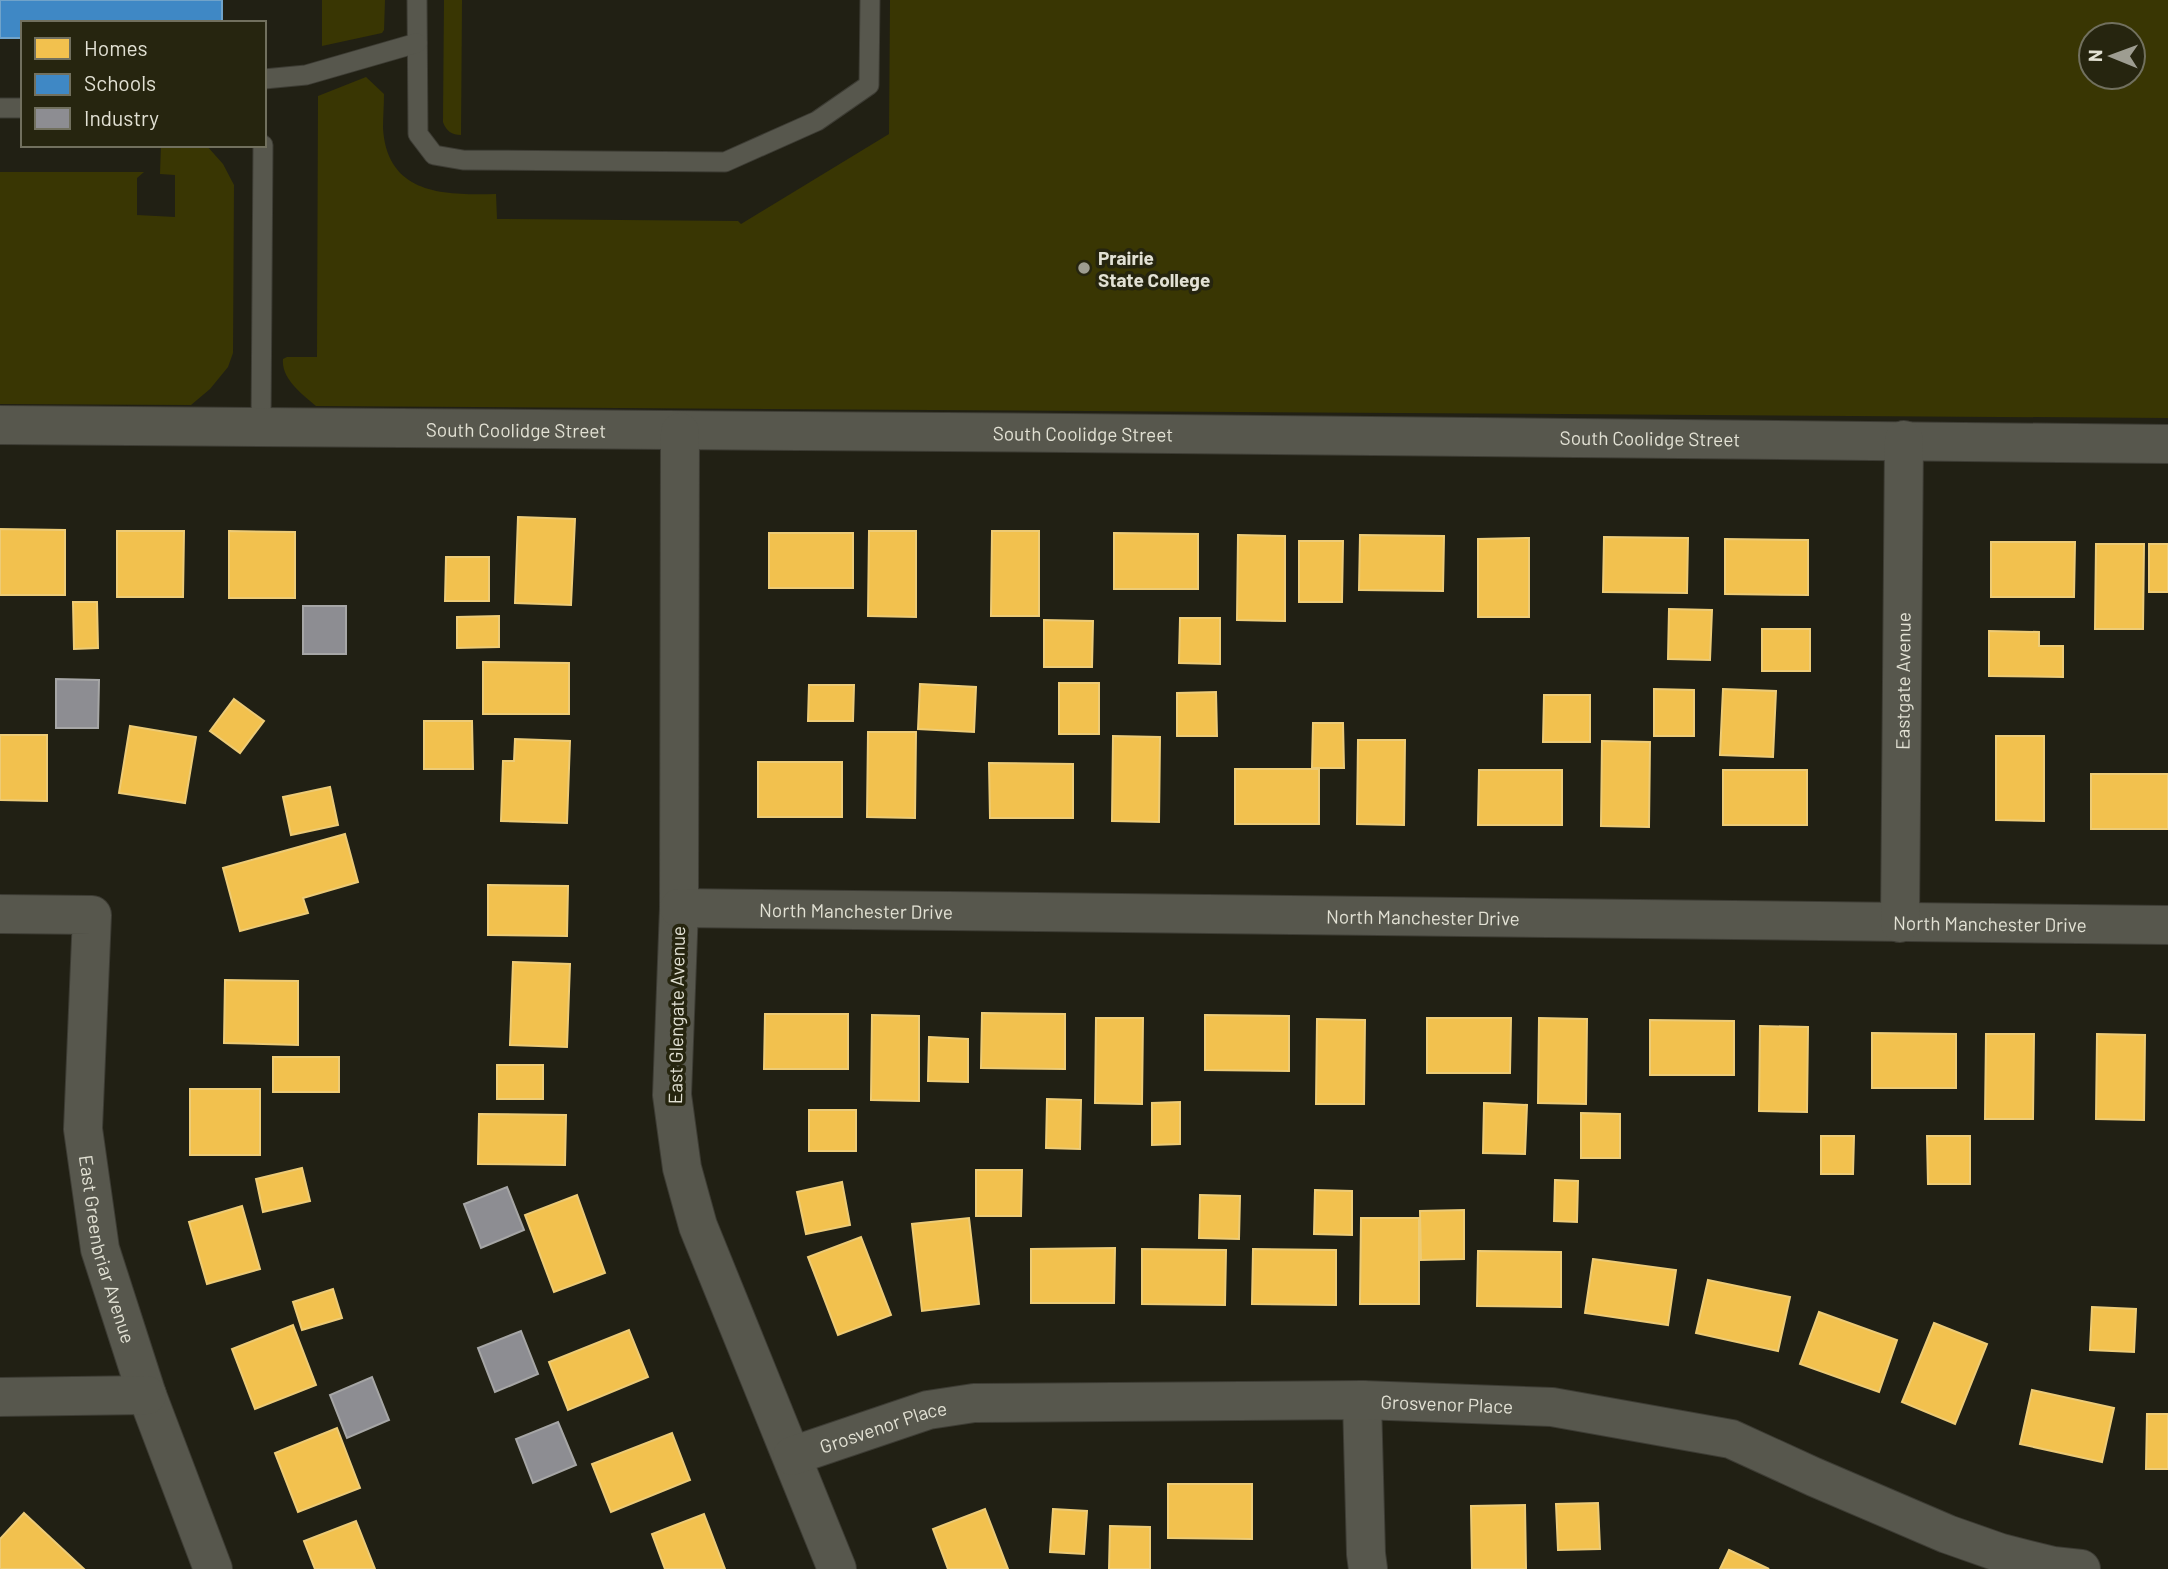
<svg xmlns="http://www.w3.org/2000/svg" width="2168" height="1569" font-family="Barlow,sans-serif">
  <style>
    .green { fill: #393603; fill-rule: evenodd }
    .homes { fill: #f2c14e; stroke: #edcb76; stroke-width: 2 }
    .schools { fill: #3f88c5; stroke: #70a3ca; stroke-width: 2 }
    .industry { fill: #8d8d92; stroke: #a6a6a6; stroke-width: 2 }
    .lines { fill: none; stroke-linecap: round; stroke-linejoin: round }
    .lane-casing { stroke: #3d3c34; stroke-width: 21 }
    .street-casing { stroke: #3d3c34; stroke-width: 40 }
    .lane { stroke: #57574d; stroke-width: 19 }
    .street { stroke: #57574d; stroke-width: 38 }
    .poi-dot { fill: #9e9d91; stroke: #26250f; stroke-width: 2.5 }
    .labels { text-anchor: middle; dominant-baseline: central; stroke-width: 7; stroke-linejoin: round; paint-order: stroke }
    .poi-label { font-size: 19px; font-weight: bold; fill: #e2e1d4; stroke: #26250f; text-anchor: start }
    .street-label { font-size: 19px; fill: #e2e1d4; stroke: #26250f }
  </style>
  <rect width="100%" height="100%" fill="#212014"/>
  <g class="green">
    <polygon points="322,0 385,0 384,30 382,33 322,46"/>
    <path d="M444,0H462L461,135C452,135 446,131 443,122Z"/>
    <path d="M890,0H2168V418L316,406C303,395 281,379 283,359L287,357H317L318,96L366,77L384,94C384,105 383,117 383,128C387,196 446,195 496,194L497,219L738,221L741,224L889,134ZM2091,35H2133V77H2091Z"/>
    <polygon points="161,145 206,145 223,164 234,185 233,353 228,367 210,389 191,405 0,404 0,172 144,172 137,178 137,215 175,217 175,175 160,174"/>
  </g>
  <g class="homes">
    <polygon points="518,517 575,519 571,605 515,603"/>
    <polygon points="0,529 65,530 65,595 0,595"/>
    <polygon points="117,531 184,531 183,597 117,597"/>
    <polygon points="229,531 295,532 295,598 229,598"/>
    <polygon points="869,531 916,531 916,617 868,616"/>
    <polygon points="992,531 1039,531 1039,616 991,616"/>
    <rect x="769" y="533" width="84" height="55"/>
    <polygon points="1114,533 1198,534 1198,589 1114,589"/>
    <polygon points="1238,535 1285,536 1285,621 1237,620"/>
    <polygon points="1360,535 1444,536 1443,591 1359,590"/>
    <polygon points="1604,537 1688,538 1687,593 1603,592"/>
    <polygon points="1529,538 1529,617 1478,617 1478,539"/>
    <polygon points="1725,539 1808,540 1808,595 1725,594"/>
    <polygon points="1299,541 1343,541 1342,602 1299,602"/>
    <polygon points="1991,542 2075,542 2074,597 1991,597"/>
    <polygon points="2096,544 2144,544 2143,629 2095,629"/>
    <rect x="2149" y="544" width="19" height="48"/>
    <polygon points="446,557 489,557 489,601 445,601"/>
    <polygon points="73,602 97,602 98,648 74,649"/>
    <polygon points="1669,609 1712,610 1710,660 1668,659"/>
    <polygon points="499,616 499,647 457,648 457,617"/>
    <polygon points="1180,618 1220,618 1220,664 1179,663"/>
    <polygon points="1044,620 1093,621 1092,667 1044,667"/>
    <rect x="1762" y="629" width="48" height="42"/>
    <polygon points="1989,631 2039,632 2039,646 2063,646 2063,677 1989,676"/>
    <polygon points="483,662 569,663 569,714 483,714"/>
    <rect x="1059" y="683" width="40" height="51"/>
    <polygon points="920,684 976,687 974,732 918,729"/>
    <polygon points="809,685 854,685 853,721 808,721"/>
    <polygon points="1654,689 1694,690 1694,736 1654,736"/>
    <polygon points="1723,689 1776,691 1773,757 1720,755"/>
    <polygon points="1216,692 1217,736 1177,736 1177,693"/>
    <polygon points="1544,695 1590,695 1590,742 1543,742"/>
    <polygon points="234,699 264,721 240,753 210,731"/>
    <polygon points="424,721 472,721 473,769 424,769"/>
    <polygon points="1313,723 1343,723 1344,768 1312,768"/>
    <polygon points="130,726 196,737 185,803 119,793"/>
    <polygon points="868,732 916,732 915,818 867,817"/>
    <polygon points="0,735 47,735 47,801 0,800"/>
    <polygon points="1113,736 1160,737 1159,822 1112,821"/>
    <polygon points="1996,736 2044,736 2044,821 1996,820"/>
    <polygon points="515,739 570,741 567,823 501,821 503,761 514,761"/>
    <polygon points="1358,740 1405,740 1404,825 1357,824"/>
    <polygon points="1602,741 1650,742 1649,827 1601,826"/>
    <rect x="758" y="762" width="84" height="55"/>
    <polygon points="989,763 1073,764 1073,818 990,818"/>
    <rect x="1235" y="769" width="84" height="55"/>
    <polygon points="1479,770 1562,770 1562,825 1478,825"/>
    <rect x="1723" y="770" width="84" height="55"/>
    <rect x="2091" y="774" width="77" height="55"/>
    <polygon points="330,787 338,825 291,835 283,797"/>
    <polygon points="345,834 358,882 303,898 308,913 240,931 223,868"/>
    <polygon points="488,885 568,886 567,936 488,935"/>
    <polygon points="513,962 570,964 567,1047 510,1045"/>
    <polygon points="225,980 298,981 298,1045 224,1043"/>
    <polygon points="982,1013 1065,1014 1065,1069 981,1068"/>
    <polygon points="765,1014 848,1014 848,1069 764,1069"/>
    <polygon points="872,1015 919,1016 919,1101 871,1100"/>
    <polygon points="1205,1015 1289,1016 1289,1071 1205,1070"/>
    <polygon points="1096,1018 1143,1018 1142,1104 1095,1103"/>
    <polygon points="1427,1018 1511,1018 1510,1073 1427,1073"/>
    <polygon points="1539,1018 1587,1019 1586,1104 1538,1103"/>
    <polygon points="1317,1019 1365,1020 1364,1104 1316,1104"/>
    <polygon points="1650,1020 1734,1021 1734,1075 1650,1075"/>
    <polygon points="1760,1026 1808,1027 1807,1112 1759,1111"/>
    <polygon points="1872,1033 1956,1034 1956,1088 1872,1088"/>
    <polygon points="1986,1034 2034,1034 2033,1119 1985,1119"/>
    <polygon points="2097,1034 2145,1035 2144,1120 2096,1119"/>
    <polygon points="929,1037 968,1039 968,1082 928,1081"/>
    <rect x="273" y="1057" width="66" height="35"/>
    <rect x="497" y="1065" width="46" height="34"/>
    <rect x="190" y="1089" width="70" height="66"/>
    <polygon points="1047,1099 1081,1100 1080,1149 1046,1148"/>
    <polygon points="1180,1102 1180,1144 1152,1145 1152,1103"/>
    <polygon points="1484,1103 1527,1105 1525,1154 1483,1153"/>
    <rect x="809" y="1110" width="47" height="41"/>
    <polygon points="1581,1113 1620,1114 1620,1158 1581,1158"/>
    <polygon points="479,1114 566,1115 565,1165 478,1164"/>
    <polygon points="1821,1136 1854,1136 1853,1174 1821,1174"/>
    <polygon points="1927,1136 1970,1136 1970,1184 1928,1184"/>
    <polygon points="302,1168 310,1201 263,1212 256,1179"/>
    <polygon points="976,1170 1022,1170 1021,1216 976,1216"/>
    <polygon points="1555,1180 1578,1181 1577,1222 1554,1221"/>
    <polygon points="842,1182 850,1225 806,1234 797,1192"/>
    <polygon points="1315,1190 1352,1191 1352,1235 1314,1234"/>
    <polygon points="577,1195 605,1273 554,1292 525,1215"/>
    <polygon points="1200,1195 1240,1196 1239,1239 1199,1238"/>
    <polygon points="242,1206 260,1269 207,1284 189,1222"/>
    <polygon points="1464,1210 1464,1259 1421,1260 1420,1211"/>
    <polygon points="969,1218 979,1304 922,1311 912,1224"/>
    <polygon points="1361,1218 1419,1218 1419,1304 1360,1304"/>
    <polygon points="861,1237 891,1315 838,1335 808,1257"/>
    <polygon points="1115,1248 1114,1303 1031,1303 1031,1249"/>
    <polygon points="1142,1249 1226,1250 1225,1305 1142,1304"/>
    <polygon points="1253,1249 1336,1250 1336,1305 1252,1304"/>
    <polygon points="1478,1251 1561,1252 1561,1307 1477,1306"/>
    <polygon points="1593,1259 1676,1270 1668,1325 1585,1313"/>
    <polygon points="1708,1280 1790,1297 1778,1351 1696,1333"/>
    <polygon points="333,1289 342,1318 302,1330 293,1302"/>
    <polygon points="2092,1307 2136,1309 2134,1352 2090,1350"/>
    <polygon points="1819,1312 1897,1340 1879,1392 1800,1364"/>
    <polygon points="1934,1323 1987,1344 1955,1424 1902,1402"/>
    <polygon points="293,1325 316,1385 255,1409 232,1349"/>
    <polygon points="629,1330 648,1377 568,1410 549,1362"/>
    <polygon points="2032,1390 2114,1408 2102,1462 2020,1444"/>
    <polygon points="2147,1414 2168,1414 2168,1469 2146,1469"/>
    <polygon points="337,1428 360,1488 298,1512 275,1453"/>
    <polygon points="672,1433 690,1480 611,1512 592,1464"/>
    <polygon points="1168,1484 1252,1484 1252,1539 1168,1538"/>
    <polygon points="1598,1503 1600,1549 1558,1550 1556,1504"/>
    <polygon points="1525,1505 1526,1569 1472,1569 1471,1506"/>
    <polygon points="985,1509 1008,1569 948,1569 933,1529"/>
    <polygon points="1053,1509 1087,1511 1084,1554 1050,1552"/>
    <polygon points="24,1513 84,1569 0,1569 0,1539"/>
    <polygon points="704,1514 725,1569 665,1569 652,1534"/>
    <polygon points="356,1521 375,1569 315,1569 304,1541"/>
    <polygon points="1110,1526 1150,1527 1150,1569 1109,1569"/>
    <polygon points="1729,1550 1769,1569 1720,1569"/>
  </g>
  <polygon class="schools" points="0,0 222,0 222,23 23,23 23,38 0,38"/>
  <g class="industry">
    <rect x="303" y="606" width="43" height="48"/>
    <polygon points="56,679 99,680 98,728 56,728"/>
    <polygon points="507,1187 524,1230 481,1248 464,1204"/>
    <polygon points="521,1331 538,1374 495,1392 478,1348"/>
    <polygon points="372,1377 389,1420 347,1438 330,1395"/>
    <polygon points="558,1422 576,1465 533,1483 516,1439"/>
  </g>
  <g class="lines">
    <g class="lane-casing">
      <g id="lane">
        <polyline points="417,0 418,134 434,155 463,160 725,162 817,121 869,85 870,0"/>
        <polyline points="264,79 306,75 417,43"/>
        <polyline points="0,108 23,108"/>
        <polyline points="261,427 263,145"/>
      </g>
    </g>
    <g class="street-casing">
      <g id="street">
        <path id="s1" d="M0,425C723,432 1445,433 2168,444"/>
        <polyline points="680,432 679,908 672,1095 682,1168 698,1226 837,1569"/>
        <path id="s2" d="M679,908L2168,925"/>
        <path id="s3" d="M0,914L92,915L83,1129L100,1249L147,1395L213,1569"/>
        <path id="s4" d="M1900,923L1904,440"/>
        <polyline points="0,1397 147,1395"/>
        <polyline points="1362,1400 1366,1554 1368,1569"/>
        <path id="s5" d="M792,1456L928,1410L974,1403L1362,1400L1552,1407L1731,1439L1814,1477L1947,1534L2001,1553L2053,1566L2081,1569"/>
      </g>
    </g>
    <use href="#lane" class="lane"/>
    <use href="#street" class="street"/>
  </g>
  <circle class="poi-dot" cx="1084" cy="268" r="7"/>
  <g class="labels">
    <g class="poi-label">
      <text x="1098" y="257">Prairie<tspan x="1098" dy="22">State College</tspan></text>
    </g>
    <g class="street-label">
      <text stroke="none"><textPath href="#s1" startOffset="516">South Coolidge Street</textPath></text>
      <text stroke="none"><textPath href="#s1" startOffset="1083">South Coolidge Street</textPath></text>
      <text stroke="none"><textPath href="#s1" startOffset="1650">South Coolidge Street</textPath></text>
      <text stroke="none"><textPath href="#s4" startOffset="242">Eastgate Avenue</textPath></text>
      <text stroke="none"><textPath href="#s2" startOffset="177">North Manchester Drive</textPath></text>
      <text stroke="none"><textPath href="#s2" startOffset="744">North Manchester Drive</textPath></text>
      <text stroke="none"><textPath href="#s2" startOffset="1311">North Manchester Drive</textPath></text>
      <text transform="translate(676 1015) rotate(-89)">East Glengate Avenue</text>
      <text stroke="none"><textPath href="#s3" startOffset="429">East Greenbriar Avenue</textPath></text>
      <text stroke="none"><textPath href="#s5" startOffset="663">Grosvenor Place</textPath></text>
      <text stroke="none"><textPath href="#s5" startOffset="96">Grosvenor Place</textPath></text>
    </g>
  </g>
  <rect x="21" y="21" width="245" height="126" fill="#26250f" stroke="#71705e" stroke-width="2"/>
  <rect x="35" y="38" width="35" height="21" fill="#f2c14e" stroke="#71705e" stroke-width="2"/>
  <text x="84" y="56" font-size="21" fill="#e2e1d4">Homes</text>
  <rect x="35" y="74" width="35" height="21" fill="#3f88c5" stroke="#71705e" stroke-width="2"/>
  <text x="84" y="91" font-size="21" fill="#e2e1d4">Schools</text>
  <rect x="35" y="108" width="35" height="21" fill="#8d8d92" stroke="#71705e" stroke-width="2"/>
  <text x="84" y="126" font-size="21" fill="#e2e1d4">Industry</text>
  <g transform="translate(2112 56) rotate(271)"><circle r="33" fill="#26250f" stroke="#71705e" stroke-width="2"/>
  <path d="M0-5L12 26L0 18L-12 26Z" fill="#9e9d91"/>
  <text y="-10" font-size="19" font-weight="bold" text-anchor="middle" fill="#e2e1d4">N</text>
  </g>
</svg>
